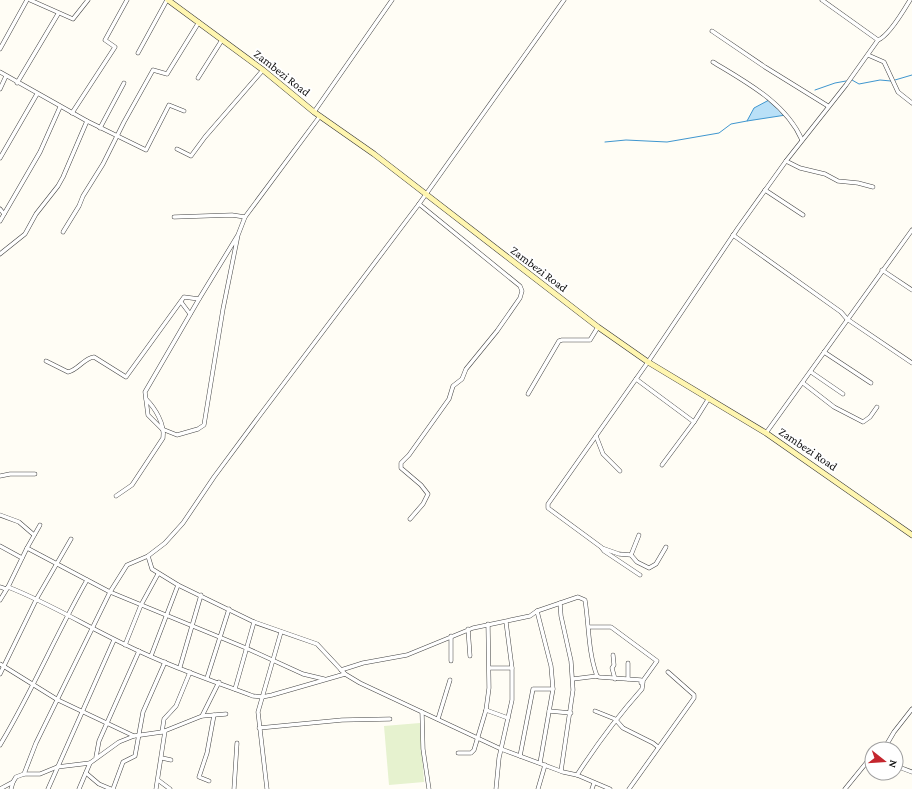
<svg xmlns="http://www.w3.org/2000/svg" width="912" height="789" font-family="'Crimson Pro',serif">
  <style>
    .pitch { fill: #e6f2cf }
    .water { fill: #b9e0f7; stroke: #3f96cf }
    .lines { fill: none; stroke-linecap: round; stroke-linejoin: round }
    .stream { stroke: #3f96cf; stroke-width: 1 }
    .street-casing { stroke: #444; stroke-width: 4.5 }
    .secondary-casing { stroke: #333; stroke-width: 6 }
    .street { stroke: #fff; stroke-width: 3.5 }
    .secondary { stroke: #fff6b0; stroke-width: 5 }
    .labels { text-anchor: middle; dominant-baseline: central; stroke-width: 4; stroke-linejoin: round; paint-order: stroke }
    .street-label { font-size: 12px; fill: #111; stroke: #fff }
  </style>
  <rect width="100%" height="100%" fill="#fffdf5"/>
  <polygon class="pitch" points="420,723 424,782 389,785 384,726"/>
  <polygon class="water" points="769,100 786,115 747,121 754,108"/>
  <g class="lines">
    <g class="stream">
      <polyline points="852,80 859,84 880,80 891,81"/>
      <polyline points="895,80 912,75"/>
      <polyline points="815,90 835,83 846,81"/>
      <polyline points="605,142 626,140 667,142 719,133 731,124 747,121"/>
    </g>
    <g class="street-casing">
      <g id="street">
        <polyline points="30,0 73,19 88,0"/>
        <polyline points="564,0 419,204 260,415 214,477 183,523 165,543 148,556 152,569 178,585 254,622 317,644 345,674 360,683 501,749 563,772 577,775 610,789"/>
        <polyline points="822,0 878,40"/>
        <polyline points="712,31 765,67 828,106"/>
        <polyline points="0,49 27,0"/>
        <polyline points="138,53 167,0"/>
        <polyline points="868,55 884,62 898,92 912,103"/>
        <path d="M713,62C746,82 786,103 802,140"/>
        <polyline points="0,72 87,121 146,150 169,105 184,111"/>
        <polyline points="198,78 222,40"/>
        <polyline points="17,83 58,14"/>
        <polyline points="0,89 6,76"/>
        <polyline points="314,112 392,0"/>
        <polyline points="72,113 115,47 105,40 127,0"/>
        <polyline points="100,128 124,83"/>
        <polyline points="177,149 191,156 205,137 263,70"/>
        <polyline points="0,158 37,94"/>
        <polyline points="786,161 800,168 825,174 838,181 858,183 873,187"/>
        <polyline points="765,190 803,215"/>
        <polyline points="0,209 4,214"/>
        <polyline points="174,217 232,215 245,217"/>
        <polyline points="0,221 40,152 60,107"/>
        <polyline points="63,232 79,206 83,196 103,164 124,122 153,70 167,74 199,22"/>
        <polyline points="238,235 199,299 145,392 148,415 162,429 177,435 198,429 204,425 223,309 238,235 245,217 320,116"/>
        <polyline points="733,235 841,312 847,319 912,363"/>
        <polyline points="0,254 25,234 36,214 58,186 63,177 87,121"/>
        <polyline points="882,270 912,290"/>
        <polyline points="181,302 190,314"/>
        <polyline points="824,352 871,383"/>
        <path d="M46,361L68,372C78,370 84,358 94,357L126,377L184,297L199,299"/>
        <polyline points="811,372 843,394"/>
        <polyline points="636,379 694,422"/>
        <polyline points="803,383 834,407 863,422 870,417 877,407"/>
        <polyline points="528,394 559,341 562,340 590,340 598,327"/>
        <polyline points="766,433 912,230"/>
        <polyline points="596,436 603,454 620,471"/>
        <polyline points="662,465 694,422 709,398"/>
        <polyline points="0,476 10,474 35,474"/>
        <path d="M116,496L132,485L163,438C165,424 155,408 146,399"/>
        <polyline points="0,515 19,522 34,535"/>
        <polyline points="410,519 423,504 428,494 421,485 401,468 401,463 409,455 449,399 453,386 462,379 466,369 497,331 520,298 522,291 520,286 419,204"/>
        <polyline points="0,546 22,558"/>
        <polyline points="27,548 40,525"/>
        <polyline points="602,548 619,554 631,555 637,562 649,568 656,564 666,547"/>
        <polyline points="631,555 639,535"/>
        <path d="M640,575L604,551L601,547L548,508V504L648,362L738,228L786,161L846,85L878,40C889,36 904,10 910,0"/>
        <polyline points="0,587 6,589"/>
        <path d="M8,587C49,603 86,626 126,645C166,665 210,680 253,696L262,697L272,695L345,674"/>
        <polyline points="0,600 8,587 27,548 110,592 246,648 303,674 324,679"/>
        <polyline points="560,603 561,616 571,661 573,690 561,771"/>
        <polyline points="537,611 551,666 553,689 540,763"/>
        <polyline points="589,627 611,627 657,661 642,682"/>
        <polyline points="468,629 470,656"/>
        <polyline points="125,645 141,605 158,574"/>
        <polyline points="613,655 614,665 612,668 615,679"/>
        <polyline points="151,656 178,585"/>
        <polyline points="451,661 451,636"/>
        <polyline points="628,663 628,679"/>
        <polyline points="0,664 58,700 134,736"/>
        <polyline points="180,667 201,595"/>
        <polyline points="490,668 512,668"/>
        <path d="M341,670L363,663L407,655L473,628L530,616L537,611L578,597L585,600C589,625 588,652 597,676"/>
        <polyline points="0,674 37,598 71,539"/>
        <polyline points="207,678 229,609"/>
        <path d="M573,679L597,676L599,677L641,680V683L643,682L642,689C617,717 597,744 577,775"/>
        <polyline points="235,689 254,622"/>
        <polyline points="486,710 508,718"/>
        <polyline points="549,711 571,713"/>
        <polyline points="595,711 615,719 623,728 653,743 658,747"/>
        <polyline points="422,712 423,749 429,789"/>
        <polyline points="202,716 226,714"/>
        <polyline points="438,719 450,680"/>
        <polyline points="259,728 342,720 390,719"/>
        <polyline points="162,732 164,719 176,706 190,672"/>
        <path d="M0,745C32,692 56,634 87,580"/>
        <polyline points="884,749 894,732 912,709"/>
        <polyline points="458,753 471,753 474,750 486,710 489,688 488,624"/>
        <polyline points="520,756 533,689 553,689"/>
        <polyline points="96,757 99,741 139,651"/>
        <polyline points="162,758 171,760"/>
        <polyline points="896,766 912,772"/>
        <polyline points="86,773 99,784 111,789"/>
        <polyline points="24,774 36,743 110,592 127,565 148,556"/>
        <polyline points="158,780 170,789"/>
        <polyline points="209,781 199,777 207,753 214,715"/>
        <polyline points="0,789 13,782 16,777 24,774 40,774 57,767 90,763"/>
        <polyline points="11,789 13,782"/>
        <polyline points="48,789 114,640"/>
        <polyline points="79,789 90,763 119,742 134,736 162,732 202,716 219,682"/>
        <polyline points="113,789 123,762 135,756 143,712 165,662"/>
        <polyline points="156,789 165,731"/>
        <polyline points="234,789 237,743"/>
        <polyline points="267,789 258,712 281,632"/>
        <polyline points="496,789 499,758 512,700 512,668 506,622"/>
        <polyline points="538,789 545,765"/>
        <polyline points="592,789 594,783"/>
        <polyline points="629,789 694,698 694,695 668,672"/>
        <polyline points="845,789 867,762 872,762"/>
      </g>
    </g>
    <g class="secondary-casing">
      <polyline id="secondary" points="168,0 263,70 314,112 374,154 598,327 648,362 766,433 912,535"/>
    </g>
    <use href="#street" class="street"/>
    <use href="#secondary" class="secondary"/>
  </g>
  <g class="labels">
    <g class="street-label">
      <text transform="translate(282 73) rotate(38)">Zambezi Road</text>
      <text transform="translate(539 269) rotate(37)">Zambezi Road</text>
      <text transform="translate(808 449) rotate(34)">Zambezi Road</text>
    </g>
  </g>
  <g transform="translate(884 761) rotate(107)"><circle r="19" fill="#ffffff" stroke="#a0a0a0"/>
  <path d="M0-3L7 15L0 10L-7 15Z" fill="#c4262e"/>
  <text y="-6" font-size="11" font-weight="bold" text-anchor="middle" fill="#111111">N</text>
  </g>
</svg>
